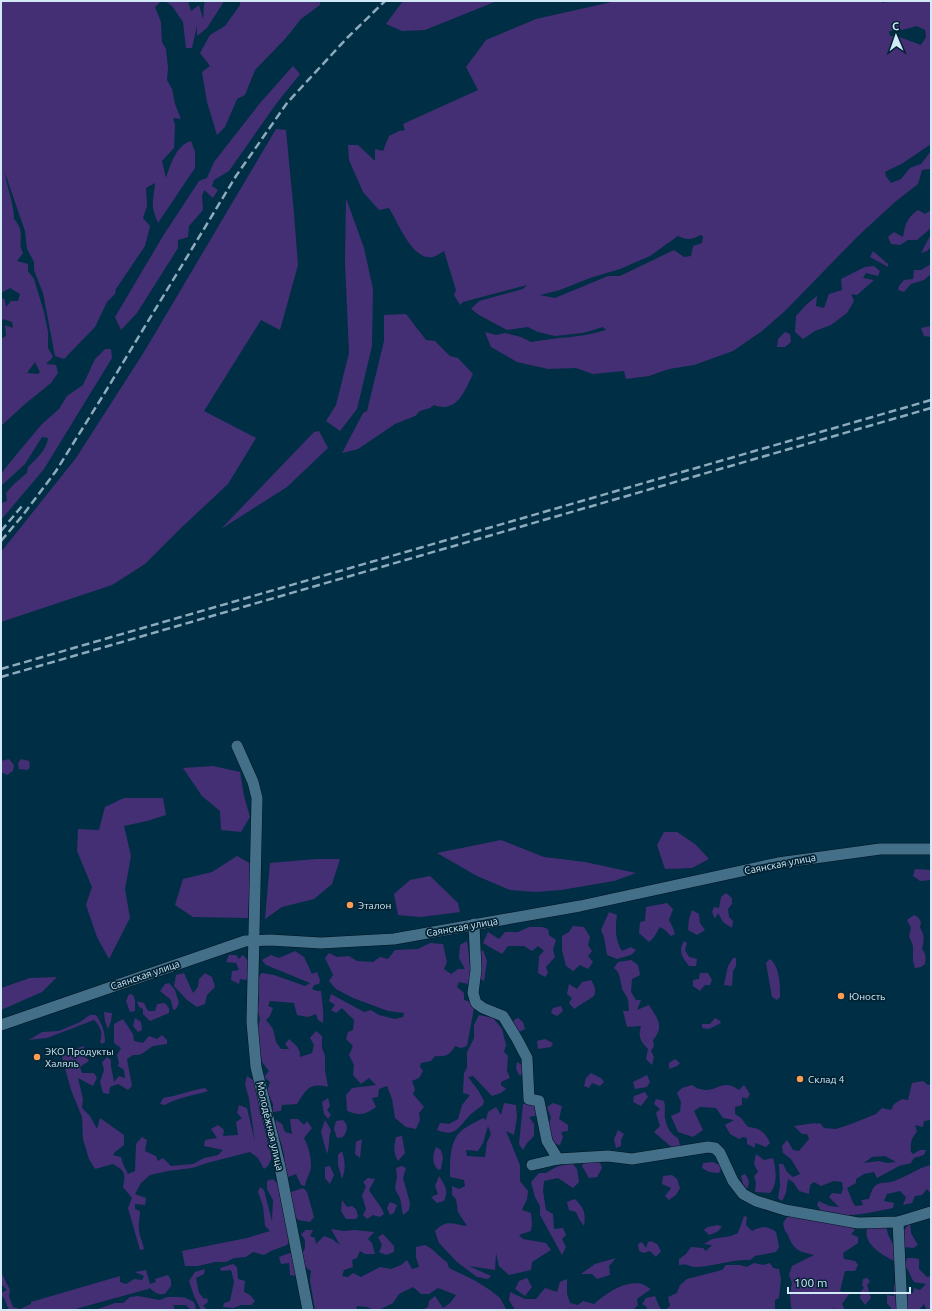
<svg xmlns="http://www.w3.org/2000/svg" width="932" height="1311" font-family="Ubuntu,sans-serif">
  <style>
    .green { fill: #452f74; fill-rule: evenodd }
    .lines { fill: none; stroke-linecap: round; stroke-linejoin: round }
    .minor-casing { stroke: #011420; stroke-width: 12 }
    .minor { stroke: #446f88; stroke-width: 11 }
    .rail { stroke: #8dabbc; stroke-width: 2.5; stroke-dasharray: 8 4; stroke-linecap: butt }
    .poi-dot { fill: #fd9c55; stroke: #012334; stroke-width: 1.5 }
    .labels { text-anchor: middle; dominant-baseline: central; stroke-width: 3.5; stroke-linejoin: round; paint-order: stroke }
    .street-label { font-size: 10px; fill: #d2e9f7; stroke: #012334 }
    .poi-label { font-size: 10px; fill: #d2e9f7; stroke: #012334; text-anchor: start }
  </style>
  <rect width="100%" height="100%" fill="#002e44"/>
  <g class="green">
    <path d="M1,1H161L155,7L161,22L162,42L166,49L168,68L167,80L172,89L175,104L181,119L173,118L175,125L174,148L162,161L166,178C170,166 176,145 191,141L195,152V168L158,223C155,216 152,208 153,200C153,194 155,189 155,183L146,188L147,206L143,218L150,226L145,246L116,289L115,294L107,302L95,327L64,359L55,356L43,293L34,270V262L27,249L25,231L5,173C7,188 14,204 14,219C27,233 16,241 23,253L17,261L28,264V271L34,279L44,312L48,332V348L53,357L46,364L56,365L58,373L51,383L25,404L1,426V382L2,380L1,379V339L6,336L5,325L13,328L12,322L3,319L1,323V297L5,300L6,307L11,301H18L20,294L10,288L1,293ZM35,362L40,372L38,374L27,373Z"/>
    <path d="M165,1H188L191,11L199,5L203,19C204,13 203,7 205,1H223V3L207,28L197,36V26L192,48H186L183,22L172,6Z"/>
    <polygon points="240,1 320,1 320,5 301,19 285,39 255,70 245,95 237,99 225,127 217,135 207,102 202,72 210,66 200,53 210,35 225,26 240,5"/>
    <polygon points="403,1 497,1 425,30 402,31 386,24"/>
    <path d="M616,1H882V3L886,2V1H931V144L903,163L885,172L886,176L891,183L901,179L910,168L921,164L931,151V169L922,170L918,184L895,202L858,236L785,311L762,331L733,351L694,365L669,369L649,376L626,379L624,371L593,374L576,368L548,369L517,362L491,347L485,332L496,335L505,333L521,337L531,342C556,337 582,338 606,330L603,327L583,333L555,336L538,332L528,327L507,330L479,315L471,309L479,301L523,289L527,285L463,302L460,305L454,295L456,290L444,251C441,253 436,256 433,257C412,261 398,222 389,208L379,210L363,192L349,160L348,145H358L375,161V149L383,151L389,136L399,131L405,130L403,124L478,90L466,67L486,40L536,19ZM917,26L925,30L926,37L921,45L897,36H890L889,31L902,30ZM700,235L703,236L702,243L693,246L691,256L684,257L674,250L620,276H608L555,298L540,295L560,290L590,278L620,269L650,256L678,236C687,240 692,240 700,235Z"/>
    <polygon points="293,66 300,74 276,104 229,171 214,180 212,186 218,190 213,198 204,190 202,196 203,210 189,226 188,237 178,240 178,248 137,313 121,330 115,317 163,236 199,181 207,178 214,162 260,103"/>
    <polygon points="276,129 286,130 294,214 298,265 280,330 261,320 204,411 256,438 228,484 181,528 145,564 112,585 1,622 1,552 76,458 144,352"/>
    <polygon points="346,198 364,248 373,289 372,346 357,409 340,431 326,421 336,405 349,353 345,262"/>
    <path d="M918,210L925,214L931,210V228L917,240H908L900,245L891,244L888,237L894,232L903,237C905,224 907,218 918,210Z"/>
    <polygon points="931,234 931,247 927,251 921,253"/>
    <polygon points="873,251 888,264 888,267 870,257"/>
    <polygon points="931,264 931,274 924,280 911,284 904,292 898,290 899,286 904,280 913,279 914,270 921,270"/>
    <polygon points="874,266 880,271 878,276 866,273 863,278 874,280 857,295 851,294 854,301 847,313 831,325 815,331 803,339 795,332 796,316 806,305 817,296 816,306 824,308 829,294 842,290 841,279 865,267"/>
    <path d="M406,314L426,340L435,341L450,356L458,358L473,374C465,390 457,414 434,405L430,408L420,411L415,416L395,424L358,449L342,453L363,413L367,411L384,341V315Z"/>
    <polygon points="931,326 931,337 924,336 921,328"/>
    <polygon points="785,332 790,334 791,342 785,347 777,347 778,339"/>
    <path d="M105,349H111L112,358L44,469L1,520V503L7,501L6,493L14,484L27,473L28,467C36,459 47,450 48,438L42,437L25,464L1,486V474L11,461L42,424L59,409L67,396L83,385L95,359Z"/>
    <polygon points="319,431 328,448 287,487 221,529 314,432"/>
    <polygon points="9,759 14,765 13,771 7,775 1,772 1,761"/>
    <polygon points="21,759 29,761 30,766 28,770 19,769 18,763"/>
    <polygon points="213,766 240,772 244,796 250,817 241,832 221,830 220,811 202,796 183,768"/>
    <polygon points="124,798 163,798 166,815 147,821 124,826 131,856 125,889 130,918 109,959 97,937 86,905 92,887 77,851 78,829 99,830 105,807"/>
    <polygon points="664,832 677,832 695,844 709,859 692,868 665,869 657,845"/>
    <polygon points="501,840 544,857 585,862 636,873 614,881 561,890 536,892 510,890 477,876 437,853"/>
    <polygon points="237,856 251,864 248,918 193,917 175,905 183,879 212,872"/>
    <polygon points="316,859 340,859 332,884 314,899 282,907 265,919 270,863"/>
    <polygon points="915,869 931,870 931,880 920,881 913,876"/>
    <polygon points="430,876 458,903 460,912 421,917 398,915 394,894 410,880"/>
    <polygon points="726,893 732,898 732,904 728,909 729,917 733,921 732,928 723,922 718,913 715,919 712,912 714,907 719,908 721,897"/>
    <polygon points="667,903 673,909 669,920 673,928 675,934 671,936 665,930 660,927 654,937 649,942 639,933 640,922 645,921 646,907"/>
    <polygon points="692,910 699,914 700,923 705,930 697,935 688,930 689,919"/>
    <path d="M609,912L617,915C615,928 615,940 622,951L631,947L636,950L631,955L617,959L607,955L604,937L601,930Z"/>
    <path d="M914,915L918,917L921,922L920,928C925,935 924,941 922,949C926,954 926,958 925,964L921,967L915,968L913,961V946L909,936L911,928L907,920Z"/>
    <polygon points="573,926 584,927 590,937 588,945 592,951 588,956 593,962 588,969 580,965 573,971 566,966 562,950 562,936 569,932"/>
    <polygon points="529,927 542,927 548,929 549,935 556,940 553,950 555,957 546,967 548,973 545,977 538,973 539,956 544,951 538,946 532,951 524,946 508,946 502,954 483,943 488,932 499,939 505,932 518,932"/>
    <path d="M467,941L471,973L468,984L459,982L457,987L464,993V1000L471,1002L474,1008L467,1046L461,1048L455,1046C450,1055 446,1057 435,1056L431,1061L421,1063L420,1067L423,1071L419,1078L412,1081L415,1089L413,1094L424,1107L419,1113L420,1120L416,1129L406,1127L395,1118L392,1099L387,1086L379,1089L378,1097L372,1098L376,1107C365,1115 360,1116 347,1111L346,1095L352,1088L376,1085L369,1078L361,1084L353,1075L354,1065L349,1055L353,1046L346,1039L348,1032L353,1030L354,1020L342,1008L336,1013L331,1010L335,1005L329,1001L331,994L364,1012L371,1010L379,1015L395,1019L403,1017L404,1013L388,1011L353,998L336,989L329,981L333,975L325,958L329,953L337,957L349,956L357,961L373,962L380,957L388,959L395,950L418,949L430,943L443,944L447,962L444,969L451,974L458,969H465L459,958L460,945Z"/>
    <path d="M684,941L687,943L685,950L689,957L697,959L696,966H689C682,957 678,952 684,941Z"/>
    <polygon points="483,950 487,961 484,981 479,978 481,952"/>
    <path d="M295,951L304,957L312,974L317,972L320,980L319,984L314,985L312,989L317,991H321C322,1002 324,1012 323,1023L318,1020L316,1014L308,1017L297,1015L294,1003L270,1001L268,1006L273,1008L270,1016L266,1020L273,1029L276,1042L281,1049H289L285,1044L289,1039C295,1045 301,1048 300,1057L312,1053L314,1045L310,1038L316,1031L322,1036V1048L325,1056V1070L328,1087C309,1082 306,1090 297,1104L282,1105L281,1111L273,1112V1104L267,1091L270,1082L264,1077L269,1071L262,1062L257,1031L260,1019L257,1008L259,999L257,988L260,975L262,973L274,975L305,986L310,983L266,965L262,960L271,955L279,958Z"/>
    <polygon points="229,955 236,955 239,959 243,955 251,964 250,975 246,980 240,979 239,984 231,980 232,971 239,970 236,963 226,962"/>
    <polygon points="733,958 736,958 736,966 733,971 732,986 724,985 728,966"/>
    <path d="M770,959C780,967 780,985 780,997L777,1000L772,997L766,963Z"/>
    <path d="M631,960L638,965L640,975L632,979L631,992L636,1000H641L637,1010L649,1005C657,1018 665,1026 653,1040L654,1046L651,1051L654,1057L652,1065L646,1059L648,1049C640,1041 638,1036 641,1026L627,1027L623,1011H629L628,999L622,989L620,978L618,972L614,968L618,962Z"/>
    <polygon points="184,973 193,993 198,987 199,979 205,973 212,977 215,987 207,995 205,1004 197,1007 187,1000 174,986 176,975"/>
    <polygon points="700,973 708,973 712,980 710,985 705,985 700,991 693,986 693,980 699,979"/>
    <polygon points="57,977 42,992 1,1010 1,988 30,978"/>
    <path d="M591,980C595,986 596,990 594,996L574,1009L569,1003L572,998L567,994L569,984L577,989L582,982Z"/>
    <polygon points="169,983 175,990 179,1003 176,1009 173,1010 171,1000 160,991 165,984"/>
    <polygon points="129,994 133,995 135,1000 135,1011 130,1012 126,1001"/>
    <polygon points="137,1001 144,1003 148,1011 155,1011 157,1004 165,1003 169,1008 169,1013 150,1021 143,1014 143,1009 139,1007"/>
    <polygon points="561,1006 563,1011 557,1016 551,1013 553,1008"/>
    <polygon points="104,1012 112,1013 111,1021 108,1029 105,1021"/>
    <path d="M90,1015H96C102,1024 105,1031 105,1042L102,1044L100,1042C103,1033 101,1027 94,1020L47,1038L29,1040L42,1032L59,1031L80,1022Z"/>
    <path d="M479,1015L493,1018L502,1029L506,1045L504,1052L508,1056L507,1071L510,1078L501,1082V1085L506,1089L501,1093L492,1096L473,1076L468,1077L478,1090L484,1101L483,1105C479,1108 474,1111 470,1115C458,1127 456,1138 437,1130L440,1123L449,1124L458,1119L462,1105L470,1095L463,1093L464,1073L467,1068V1052L474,1038V1025Z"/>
    <polygon points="135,1018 141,1022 142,1030 138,1032 133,1026"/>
    <polygon points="518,1018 523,1022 525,1029 517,1033 512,1027 514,1020"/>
    <polygon points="715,1018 720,1021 721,1023 709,1029 702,1028 702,1024 710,1024"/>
    <path d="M123,1019L133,1034L134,1041L143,1043L149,1036L157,1039L162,1035L167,1040V1044L153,1046L143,1053L139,1055H133L127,1059L132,1086L128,1090L118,1084L110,1087L109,1094L103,1093L100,1082L104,1070L102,1062L107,1057L111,1060C110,1068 113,1073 114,1082L119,1076L125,1078L124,1070L118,1066L119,1063L117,1055L121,1048L114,1043V1024Z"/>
    <polygon points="545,1039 553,1043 551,1047 538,1049 537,1041"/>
    <path d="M84,1046V1054L89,1061L80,1067L82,1073H94L97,1078L93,1086L78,1078L83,1099L82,1108L90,1116L97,1129L100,1118L124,1135V1145L115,1152L113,1155L121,1157L123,1164L128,1174L135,1171L136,1144L142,1137L147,1140L145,1151L156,1156L158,1161L163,1158L171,1166L193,1164L204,1158L218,1155L223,1150L204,1146L205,1140L217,1138L211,1129L218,1125L224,1130L223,1136L238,1135L236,1122L242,1118L237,1113L239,1105L247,1108L255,1142L249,1099L245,1084L247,1076L256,1082L273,1155L268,1166L264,1169L258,1158L250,1152L207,1163L192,1168L168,1171L150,1175L141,1183L135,1194L146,1198L145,1205L135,1204V1209L140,1211C140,1218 138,1223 139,1229C139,1236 143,1242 144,1249L140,1250L128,1208L132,1198L123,1187C126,1173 125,1171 113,1164L95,1169L89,1159L83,1139L82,1117L71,1090L62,1057L78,1048Z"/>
    <polygon points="675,1059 680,1063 677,1066 669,1069 669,1063"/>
    <polygon points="517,1062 522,1065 523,1072 520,1076 516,1069"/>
    <polygon points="591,1073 601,1078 604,1082 600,1086 592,1083 589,1088 584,1086 586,1078"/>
    <polygon points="647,1075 650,1082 647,1087 635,1089 633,1082"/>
    <path d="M923,1081L928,1085L931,1084V1120L924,1121L923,1127L915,1125L917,1132C911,1138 910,1144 911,1152L913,1154L920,1150H926L924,1155L914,1158L911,1163L899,1166L877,1178L874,1172L864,1174L856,1179V1183L847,1188C850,1194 851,1200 855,1206L863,1205L861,1200L869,1199C871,1193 872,1187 878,1184C882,1182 887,1183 891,1182C905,1178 917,1168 931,1165V1194L927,1189L922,1195L915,1196L912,1203L903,1205L906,1197L900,1191L887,1194L884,1201L894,1203L893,1208C868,1213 847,1219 822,1212L817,1205L819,1201L829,1206L839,1207L829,1197L832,1193L841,1194L843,1189L842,1182L834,1181L821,1186L814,1182L810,1185L809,1194L799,1191L793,1182L788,1179L786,1193L782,1201L778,1198L780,1186L779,1164H783L787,1172L793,1177L800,1174L791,1159L783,1153L782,1146L787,1140L793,1150L799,1151L809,1139L807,1134H802L794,1126L815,1123L816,1124L820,1123L824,1128L836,1129L851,1124L876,1114L882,1108L891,1110L894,1104L902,1099L908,1100L912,1083ZM885,1156L896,1162L887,1163L879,1161L864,1163L872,1157Z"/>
    <path d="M692,1085C694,1086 697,1089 700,1089C716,1094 722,1077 739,1090L744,1085L750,1094L747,1099L742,1097V1105L735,1107V1114L741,1118L748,1127C760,1128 765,1132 770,1143L766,1147L755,1143V1148L747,1144V1138L743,1137L739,1139L730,1134L725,1125L734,1120L723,1118L716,1108L700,1107L694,1111L703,1130L693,1137L678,1132L671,1116L680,1112L681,1102L677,1093L682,1088Z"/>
    <path d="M205,1088L208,1091C195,1095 176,1098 165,1105L160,1104L163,1098C177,1096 191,1090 205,1088Z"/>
    <polygon points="645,1092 648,1097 641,1106 633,1102 634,1096"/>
    <polygon points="328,1098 330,1106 327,1110 331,1115 328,1119 324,1114 322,1102"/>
    <path d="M656,1099L664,1101C666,1109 664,1112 665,1118C666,1126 671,1135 678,1138L680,1145L675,1150L654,1132L660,1126L656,1113L660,1109L654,1104Z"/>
    <path d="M504,1103L516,1105L517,1117L514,1135L506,1131L520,1165V1181L528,1191L527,1199L522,1210L531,1213L532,1224L531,1231L519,1235L523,1239L546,1243L551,1250L532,1262L531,1270L509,1275L499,1266L496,1253L495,1270L469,1266L491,1276L488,1279L477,1277L457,1262L439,1243L435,1231C446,1219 453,1224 467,1226L458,1212L456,1199L452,1195V1186L459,1189L465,1186L464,1180L450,1177C450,1163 449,1142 461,1131C467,1126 476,1122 483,1118L486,1120L488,1112L496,1107L501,1115ZM488,1126L491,1134L487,1142L485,1157L467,1156L466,1150L478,1151L483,1143Z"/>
    <polygon points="531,1103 537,1106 539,1115 529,1117 534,1124 534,1136 527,1143 523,1150 519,1144 523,1104"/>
    <polygon points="553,1103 562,1106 559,1119 568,1125 568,1131 561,1132 563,1137 560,1145 555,1144 547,1128 551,1118 547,1107"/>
    <path d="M290,1119H298L304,1125L307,1121L312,1128L304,1138C309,1147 311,1157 311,1167C310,1174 306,1179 305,1186L301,1185L296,1174L288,1177C284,1170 285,1164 284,1155C282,1145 280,1137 274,1128L276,1120L282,1124L285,1132L292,1134Z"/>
    <path d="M325,1120L331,1130C328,1138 330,1146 327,1154L321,1132Z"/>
    <path d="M343,1120C349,1125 347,1132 343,1137L337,1138L334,1129L336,1121Z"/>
    <polygon points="618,1130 624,1134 621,1140 621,1146 616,1148 614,1139"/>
    <path d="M402,1136L405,1153L398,1161C393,1153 394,1147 396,1137Z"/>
    <polygon points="362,1139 360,1158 355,1154 356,1142"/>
    <path d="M436,1147L441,1150L443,1158L441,1169L438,1170C432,1163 432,1156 436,1147Z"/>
    <path d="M342,1151C345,1161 346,1169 342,1179L338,1165V1155Z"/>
    <path d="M756,1154L764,1160L773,1158C776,1169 778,1184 770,1193L755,1192L756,1183L754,1176L758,1172L754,1164Z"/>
    <polygon points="599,1160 602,1168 597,1177 589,1178 582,1166 584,1161"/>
    <polygon points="713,1162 722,1166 719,1173 709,1172 702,1168 703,1163"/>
    <polygon points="572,1163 577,1169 579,1182 573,1188 558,1178 544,1181 543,1191 546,1210 553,1214 554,1229 563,1228 566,1235 562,1239 566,1247 562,1255 540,1215 540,1206 535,1197 531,1182 539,1173 546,1173 556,1167"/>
    <polygon points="330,1166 334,1175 330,1184 325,1178 325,1167"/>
    <polygon points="402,1166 406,1168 403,1178 410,1203 409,1210 403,1215 400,1198 395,1189 397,1177 396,1168"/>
    <path d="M745,1174C749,1180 750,1182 747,1189L743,1184L741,1176Z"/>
    <polygon points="672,1175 677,1179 680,1188 676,1195 669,1200 665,1196 671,1188 662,1184 663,1176"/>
    <path d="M439,1176C445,1186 449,1189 444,1201L437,1203L431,1197L438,1194L435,1186Z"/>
    <path d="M368,1178L375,1179L369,1190C374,1199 381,1205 384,1214L380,1217L373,1215L367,1219L363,1215L366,1209L362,1196L366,1186L363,1182Z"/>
    <polygon points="273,1179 282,1188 291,1237 287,1245 271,1251 264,1255 253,1252 246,1257 234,1258 226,1262 215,1262 198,1266 185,1266 182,1251 247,1238 270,1231 265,1226 263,1206 258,1192 260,1187 264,1190 272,1221 273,1200 267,1189 267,1181"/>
    <polygon points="303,1188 307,1192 314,1217 310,1222 298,1220 291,1211 291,1192"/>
    <path d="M575,1199C584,1208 586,1213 584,1226L579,1219L576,1212L569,1210L567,1202Z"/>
    <polygon points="342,1200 347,1207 352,1206 356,1209 358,1216 356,1219 346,1219 341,1211"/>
    <polygon points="390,1202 397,1205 394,1213 390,1215 387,1208"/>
    <path d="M744,1216L747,1217L746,1225L752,1231C762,1226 768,1226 776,1232L779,1247L776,1252L755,1256L750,1260C732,1259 715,1266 697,1267C689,1267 688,1263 679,1265V1259L686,1254L691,1247L703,1248L706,1251L712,1245L704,1244L712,1239L731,1236L738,1233Z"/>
    <path d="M788,1216L850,1224L855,1230L851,1234L858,1237V1243L843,1253L844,1259L855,1261L858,1265L855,1271H845L840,1291L849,1294L842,1304L845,1310H835L834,1308L832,1310H795L791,1308L790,1294L792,1283L789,1275L792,1266L814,1255C807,1253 797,1252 793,1245C789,1240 789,1235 785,1231L783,1223Z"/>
    <polygon points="910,1222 911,1233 918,1245 913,1248 904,1247 903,1232"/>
    <path d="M886,1224C887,1241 898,1243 894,1261C881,1254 863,1244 867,1228Z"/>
    <polygon points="718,1225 722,1227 717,1232 709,1235 704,1230 708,1227"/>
    <path d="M331,1229L344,1231L355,1230L374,1232L368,1239L372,1243L375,1254H365L360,1251L357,1258L352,1260L353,1267L344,1270L342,1276L348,1277L353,1273L361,1277L380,1267L391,1269L401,1265L407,1260L412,1269L419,1267L416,1257V1247L425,1245C434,1249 439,1257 447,1262L449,1268L474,1280L490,1290L500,1298L506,1309L422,1310L428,1307L429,1301L435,1296L443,1308L450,1303L456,1295L438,1288L429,1294H421L413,1287L399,1294L393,1303L379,1310H374L367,1307L357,1306L356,1310H315L310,1281L311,1271L304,1266L301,1256L305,1248V1240L301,1234L306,1230H313L310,1236L315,1238L316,1244L324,1236L332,1239L340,1245Z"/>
    <polygon points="383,1234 394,1246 394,1252 386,1255 379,1252 382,1245 378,1237"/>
    <polygon points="651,1241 657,1244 661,1251 656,1257 650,1251 644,1253 639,1251 638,1244 642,1242 646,1248 648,1242"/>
    <polygon points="295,1252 299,1267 295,1276 290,1275 289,1263 281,1264 279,1257 287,1254"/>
    <polygon points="616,1258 609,1266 610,1275 597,1279 592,1274 581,1274 595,1264"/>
    <path d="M907,1258H912L919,1259V1269L927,1277L931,1276V1310H927L924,1304L919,1310H908L906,1308L908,1294L913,1293L914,1288L920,1290L926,1284L914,1282C910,1277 910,1271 905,1266Z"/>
    <polygon points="754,1263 763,1265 770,1263 773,1268 779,1269 781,1279 779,1298 775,1300 775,1310 665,1310 670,1306 668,1297 677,1293 680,1285 687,1279 722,1270 726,1265 740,1265 747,1267"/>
    <polygon points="233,1264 237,1267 238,1279 245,1281 244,1292 250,1295 255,1301 251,1305 241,1305 233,1308 223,1307 224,1303 230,1301 234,1282 231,1270 221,1271 220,1268"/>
    <polygon points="205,1269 204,1274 196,1278 199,1293 204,1299 207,1298 208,1302 203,1306 208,1310 201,1310 194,1296 189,1281 195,1272"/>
    <path d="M146,1270L150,1284L156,1282L155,1279L168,1275L171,1280V1286L165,1294C158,1295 155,1293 150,1288L148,1289L72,1310H9L4,1298L1,1295V1293L7,1290L1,1284V1272L10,1290L9,1296L13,1307L20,1309L31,1304V1302L120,1276V1282L126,1284L134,1279L142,1280L144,1276L135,1272Z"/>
    <polygon points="527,1278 532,1287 525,1296 515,1289 519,1281"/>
    <polygon points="867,1278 870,1281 867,1285 871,1298 865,1305 860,1298 861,1291 864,1288 862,1285 863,1279"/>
    <path d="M567,1279V1294L570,1303L578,1305L583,1301L594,1304C606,1294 624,1280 642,1284C645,1285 648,1288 651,1289L637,1299L638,1305L633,1310H515L509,1300L510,1292L525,1299H536L545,1288L557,1292L560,1282Z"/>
    <path d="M894,1284L897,1288C895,1296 898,1302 897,1310H891V1308L887,1303V1295L894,1296Z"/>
    <polygon points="138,1296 160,1300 167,1297 180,1297 186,1298 194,1302 196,1309 191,1310 186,1305 173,1305 175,1310 95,1310 115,1303 123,1303 130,1297"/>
    <polygon points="655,1296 659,1306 662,1310 646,1310 647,1307 642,1304 646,1298"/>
  </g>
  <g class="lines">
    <g class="minor-casing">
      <g id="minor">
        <polyline points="237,746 253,782 257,798 252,1022 256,1067 280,1167 308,1310"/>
        <polyline points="474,924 476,970 473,993 476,1003 483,1008 503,1016 517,1039 527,1058 529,1099 539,1101 547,1141 558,1159"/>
        <polyline points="1,1025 245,941 270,940 321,943 394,939 580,906 778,863 880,849 931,849"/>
        <polyline points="532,1165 558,1159 608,1156 632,1159 708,1147 715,1148 720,1153 733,1181 743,1194 756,1201 785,1210 858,1223 898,1222 931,1212"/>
        <polyline points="898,1222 902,1310"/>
      </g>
    </g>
    <use href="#minor" class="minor"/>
    <g class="rail">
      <polyline points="1,531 22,506"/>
      <polyline points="1,541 23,515 56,471 104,394 236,176 287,103 347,38 385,1"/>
      <polyline points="1,669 931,400"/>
      <polyline points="1,677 931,408"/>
    </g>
  </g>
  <g class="poi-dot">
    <circle cx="350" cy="905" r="4"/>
    <circle cx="841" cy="996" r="4"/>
    <circle cx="37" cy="1057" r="4"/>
    <circle cx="800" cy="1079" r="4"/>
  </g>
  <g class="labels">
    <g class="street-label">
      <text transform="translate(780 864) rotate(-11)">Саянская улица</text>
      <text transform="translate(462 927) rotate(-10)">Саянская улица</text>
      <text transform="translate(145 975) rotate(-19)">Саянская улица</text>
      <text transform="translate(270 1126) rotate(77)">Молодёжная улица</text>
    </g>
    <g class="poi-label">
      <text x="358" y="905">Эталон</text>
      <text x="849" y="996">Юность</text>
      <text x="45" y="1051">ЭКО Продукты<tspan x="45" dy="12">Халяль</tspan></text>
      <text x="808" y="1079">Склад 4</text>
    </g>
  </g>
  <rect width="932" height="1311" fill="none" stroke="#d2e9f7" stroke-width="4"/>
  <g transform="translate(896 36) rotate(358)" stroke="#012334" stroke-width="3" paint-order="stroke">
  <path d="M0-3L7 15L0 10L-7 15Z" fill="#d2e9f7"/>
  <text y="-6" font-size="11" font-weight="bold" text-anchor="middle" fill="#d2e9f7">С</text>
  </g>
  <path d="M788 1287v6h122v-6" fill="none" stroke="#d2e9f7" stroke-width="2"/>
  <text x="794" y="1287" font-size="12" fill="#d2e9f7" stroke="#012334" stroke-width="3" paint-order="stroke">100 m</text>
</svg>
